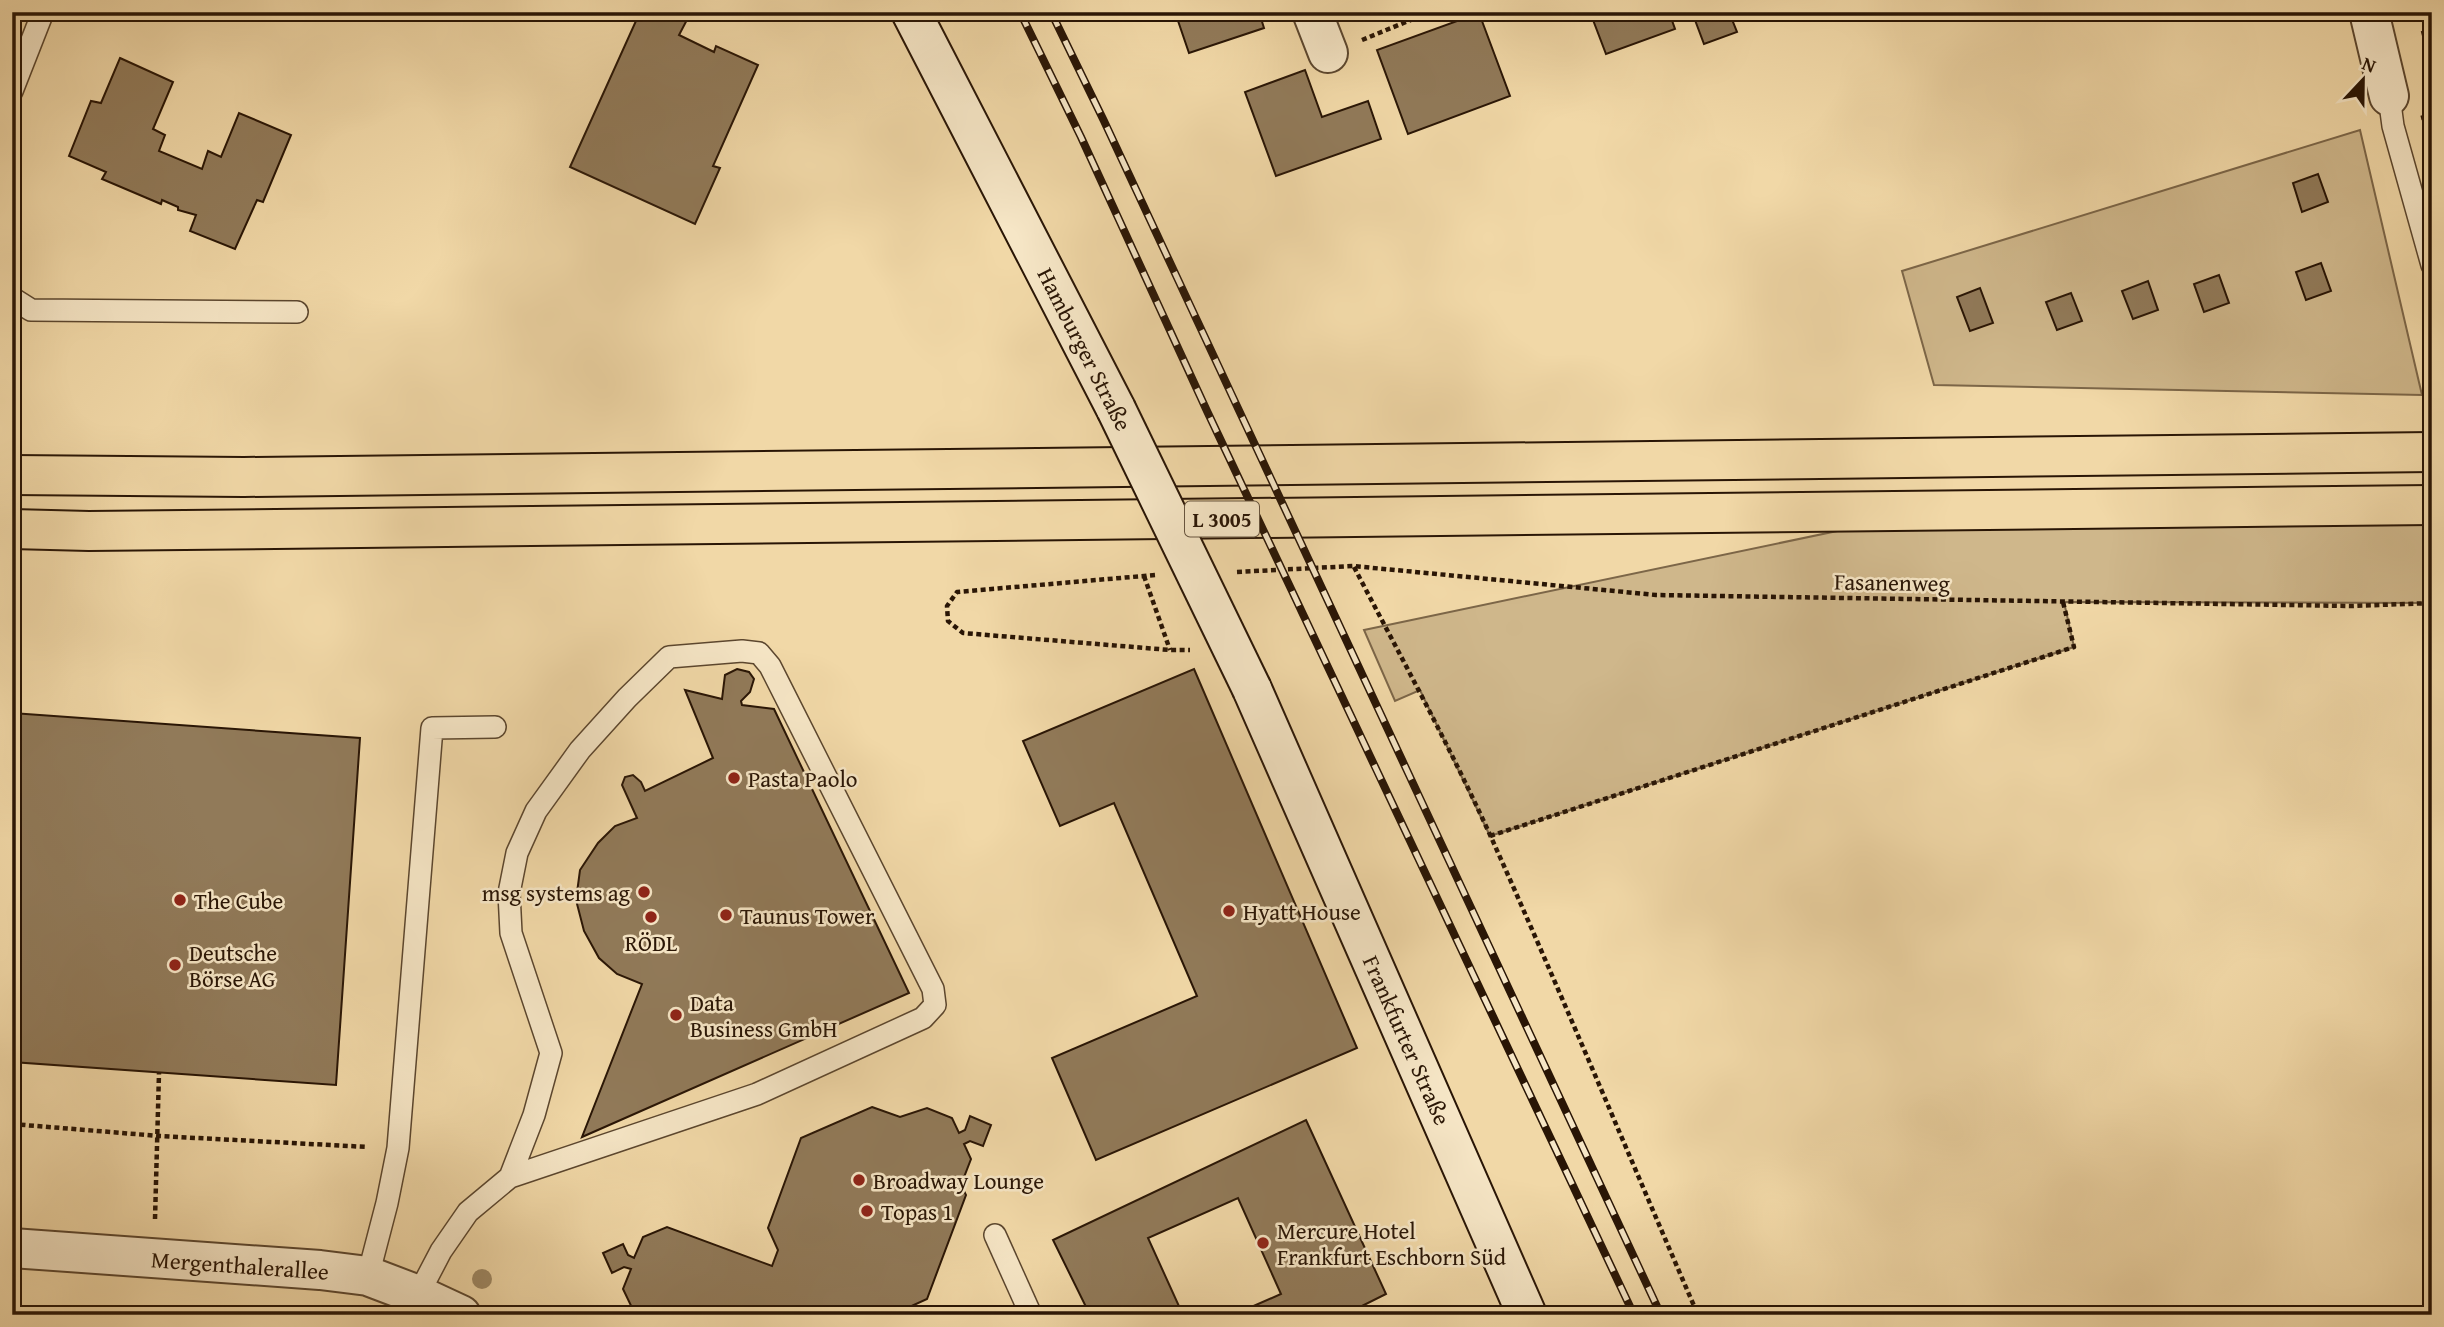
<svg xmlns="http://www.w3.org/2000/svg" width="2444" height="1327" font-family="'Gentium Book Plus',serif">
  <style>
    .green { fill: #cfb78b; stroke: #7c6648; stroke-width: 2 }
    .building { fill: #917a59; stroke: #291505; stroke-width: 2 }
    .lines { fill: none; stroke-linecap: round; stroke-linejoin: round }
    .lane-casing { stroke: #5b462e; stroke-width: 24 }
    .street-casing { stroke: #5b462e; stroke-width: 42 }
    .secondary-casing { stroke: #291505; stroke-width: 42 }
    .highway-casing { stroke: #291505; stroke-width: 42 }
    .path { stroke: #291505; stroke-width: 4.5; stroke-dasharray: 5 3.5; stroke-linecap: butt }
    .lane { stroke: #f6e6c6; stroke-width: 21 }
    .street { stroke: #f6e6c6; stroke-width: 38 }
    .secondary { stroke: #f6e6c6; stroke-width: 38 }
    .highway { stroke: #f1d8a7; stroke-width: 38 }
    .rail-casing { stroke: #291505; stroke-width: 8 }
    .rail { stroke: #f6e6c6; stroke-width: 5; stroke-dasharray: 16; stroke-linecap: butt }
    .secondary-bridge-casing { stroke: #291505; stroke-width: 42; stroke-linecap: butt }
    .secondary-bridge { stroke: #f6e6c6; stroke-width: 38 }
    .tree { fill: #9e8864 }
    .poi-dot { fill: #8f2418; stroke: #f6e6c6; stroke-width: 2.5 }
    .labels { text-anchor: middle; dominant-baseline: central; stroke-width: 5; stroke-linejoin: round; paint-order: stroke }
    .shield { fill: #f6e6c6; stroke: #66543f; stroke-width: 2 }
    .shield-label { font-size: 21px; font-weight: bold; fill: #291505 }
    .street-label { font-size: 23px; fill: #291505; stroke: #f6e6c6 }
    .poi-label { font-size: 23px; fill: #291505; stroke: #f6e6c6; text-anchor: start }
  </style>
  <rect width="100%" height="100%" fill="#f1d8a7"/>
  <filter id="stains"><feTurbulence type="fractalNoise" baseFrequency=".00286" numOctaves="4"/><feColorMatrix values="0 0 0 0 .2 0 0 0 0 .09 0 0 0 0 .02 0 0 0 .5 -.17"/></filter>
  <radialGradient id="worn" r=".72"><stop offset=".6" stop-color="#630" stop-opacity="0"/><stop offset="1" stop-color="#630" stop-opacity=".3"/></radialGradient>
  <g class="green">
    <polygon points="2360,130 2422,395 1934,385 1902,271"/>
    <polygon points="2432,515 2432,603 2064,602 2074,647 1490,836 1420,690 1395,701 1364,630 1904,517"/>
  </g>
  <g class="building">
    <polygon points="640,12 685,12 690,14 679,35 714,52 716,46 758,65 713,166 720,168 695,224 570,167"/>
    <polygon points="1175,12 1259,12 1264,28 1189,53"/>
    <polygon points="1590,12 1669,12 1675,29 1606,54"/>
    <polygon points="1692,12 1729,12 1737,32 1704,44"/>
    <polygon points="1479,13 1510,96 1408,134 1377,50"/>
    <polygon points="2432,30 2432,71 2422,32"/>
    <polygon points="120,58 173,82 153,129 165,135 159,151 202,169 208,151 221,157 239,113 291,135 263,202 257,200 235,249 190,231 196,215 178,210 178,207 162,200 161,204 102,179 106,172 69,156 91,101 101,103"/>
    <polygon points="1305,70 1322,117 1368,101 1381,139 1276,176 1245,92"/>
    <polygon points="2318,174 2328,202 2302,212 2293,183"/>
    <polygon points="2321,263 2331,291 2306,300 2296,272"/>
    <polygon points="2219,275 2229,303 2204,312 2194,284"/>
    <polygon points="2148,281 2158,310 2133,319 2122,291"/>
    <polygon points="1980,288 1993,323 1970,331 1957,297"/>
    <polygon points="2071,293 2082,321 2057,330 2046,302"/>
    <polygon points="737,669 749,672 754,679 750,692 741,701 742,705 774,709 909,993 582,1137 642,984 617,974 599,958 584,931 576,900 580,870 598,843 615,826 637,818 622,785 625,777 633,775 641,782 645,791 713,758 685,690 722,699 725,675"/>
    <polygon points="1194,669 1357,1048 1096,1160 1052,1058 1197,996 1114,803 1060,826 1023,741"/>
    <polygon points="12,713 360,738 336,1085 12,1062"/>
    <polygon points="872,1107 900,1117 927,1108 952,1118 959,1133 965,1130 970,1116 991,1125 983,1146 970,1141 964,1144 971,1159 961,1185 966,1195 927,1299 892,1315 635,1314 623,1289 631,1269 624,1267 612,1273 603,1253 623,1244 628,1255 634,1258 643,1237 667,1227 772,1266 778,1250 768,1228 801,1138"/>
    <polygon points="1306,1120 1386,1294 1344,1315 1233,1315 1281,1294 1238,1198 1148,1238 1183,1315 1090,1315 1053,1240"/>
  </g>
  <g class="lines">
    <g class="lane-casing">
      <g id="lane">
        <polyline points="12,91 43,12"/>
        <polyline points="2389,96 2393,126 2432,265"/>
        <polyline points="12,298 31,310 297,312"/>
        <polyline points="995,1235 1031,1315"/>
        <polyline points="368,1276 387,1203 398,1148 432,728 495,727"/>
        <polyline points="418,1295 441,1251 468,1212 510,1177 534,1115 551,1053 511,933 509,893 517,853 536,811 580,750 627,698 669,657 742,651 759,653 770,666 933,989 935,1005 923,1018 757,1094 510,1177"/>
      </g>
    </g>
    <g class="street-casing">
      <g id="street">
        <polyline points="1312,12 1328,53"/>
        <polyline points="2369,12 2389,96"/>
        <polyline points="12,1248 320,1270 368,1276 418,1295 461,1315"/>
      </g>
    </g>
    <g class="secondary-casing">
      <g id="secondary">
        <polyline points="911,12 1116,409"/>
        <polyline points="1252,689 1527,1315"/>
      </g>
    </g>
    <g class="highway-casing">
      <g id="highway">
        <polyline points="12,475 244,477 2432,452"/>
        <polyline points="12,529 89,531 2432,505"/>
      </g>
    </g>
    <g class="path">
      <polyline points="1362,40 1430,12"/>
      <polyline points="2421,118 2432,115"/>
      <path d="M1354,567C1401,657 1449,745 1491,837C1562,995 1629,1156 1698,1315"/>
      <polyline points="1237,572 1353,566 1656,595 2352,606 2432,603"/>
      <polyline points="1155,575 957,592 947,606 948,621 963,633 1170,650 1190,650"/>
      <polyline points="1144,576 1170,650"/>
      <polyline points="1490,836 2074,647 2063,602"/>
      <polyline points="12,1124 159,1136 368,1147"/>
      <polyline points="155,1219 159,1073"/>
    </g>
    <use href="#lane" class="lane"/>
    <use href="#street" class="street"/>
    <use href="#secondary" class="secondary"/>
    <use href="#highway" class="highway"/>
    <g class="rail-casing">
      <g id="rail">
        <polyline points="1020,12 1081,137 1207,411 1634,1315"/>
        <polyline points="1051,12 1104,121 1661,1315"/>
      </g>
    </g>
    <use href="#rail" class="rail"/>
    <g class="secondary-bridge-casing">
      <polyline id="secondary-bridge" points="1116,409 1252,689"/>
    </g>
    <use href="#secondary-bridge" class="secondary-bridge"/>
  </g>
  <circle class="tree" cx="482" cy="1279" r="10"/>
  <g class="poi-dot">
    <circle cx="734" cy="778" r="7"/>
    <circle cx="644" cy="892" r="7"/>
    <circle cx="180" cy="900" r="7"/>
    <circle cx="1229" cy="911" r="7"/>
    <circle cx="726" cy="915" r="7"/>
    <circle cx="651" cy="917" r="7"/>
    <circle cx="175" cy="965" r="7"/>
    <circle cx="676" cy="1015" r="7"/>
    <circle cx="859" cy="1180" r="7"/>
    <circle cx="867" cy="1211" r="7"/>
    <circle cx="1263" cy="1243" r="7"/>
  </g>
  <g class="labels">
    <rect class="shield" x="1185" y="501.5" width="74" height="35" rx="5"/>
    <g class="shield-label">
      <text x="1222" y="519">L 3005</text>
    </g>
    <g class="street-label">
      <text transform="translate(1085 349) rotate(63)">Hamburger Straße</text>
      <text transform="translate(1892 582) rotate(1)">Fasanenweg</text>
      <text transform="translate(1407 1040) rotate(66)">Frankfurter Straße</text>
      <text transform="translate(240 1265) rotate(4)">Mergenthalerallee</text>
    </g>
    <g class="poi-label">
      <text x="748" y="778">Pasta Paolo</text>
      <text x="630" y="892" text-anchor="end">msg systems ag</text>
      <text x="194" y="900">The Cube</text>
      <text x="1243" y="911">Hyatt House</text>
      <text x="740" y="915">Taunus Tower</text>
      <text x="651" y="942" text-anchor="middle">RÖDL</text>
      <text x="189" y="952">Deutsche<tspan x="189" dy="26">Börse AG</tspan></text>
      <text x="690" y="1002">Data<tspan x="690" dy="26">Business GmbH</tspan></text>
      <text x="873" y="1180">Broadway Lounge</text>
      <text x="881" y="1211">Topas 1</text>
      <text x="1277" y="1230">Mercure Hotel<tspan x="1277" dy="26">Frankfurt Eschborn Süd</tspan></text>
    </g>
  </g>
  <rect width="2444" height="1327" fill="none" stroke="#f1d8a7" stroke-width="42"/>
  <rect x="14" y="14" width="2416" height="1299" fill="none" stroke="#291505" stroke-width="3.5"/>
  <rect x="21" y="21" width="2402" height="1285" fill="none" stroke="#291505" stroke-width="2"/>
  <g transform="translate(2363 80) rotate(22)" stroke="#f6e6c6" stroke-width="5" paint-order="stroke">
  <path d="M0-5L12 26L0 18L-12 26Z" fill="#291505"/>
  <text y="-10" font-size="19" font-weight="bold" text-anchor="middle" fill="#291505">N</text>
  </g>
  <rect width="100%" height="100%" filter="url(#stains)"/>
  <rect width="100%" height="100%" fill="url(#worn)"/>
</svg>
